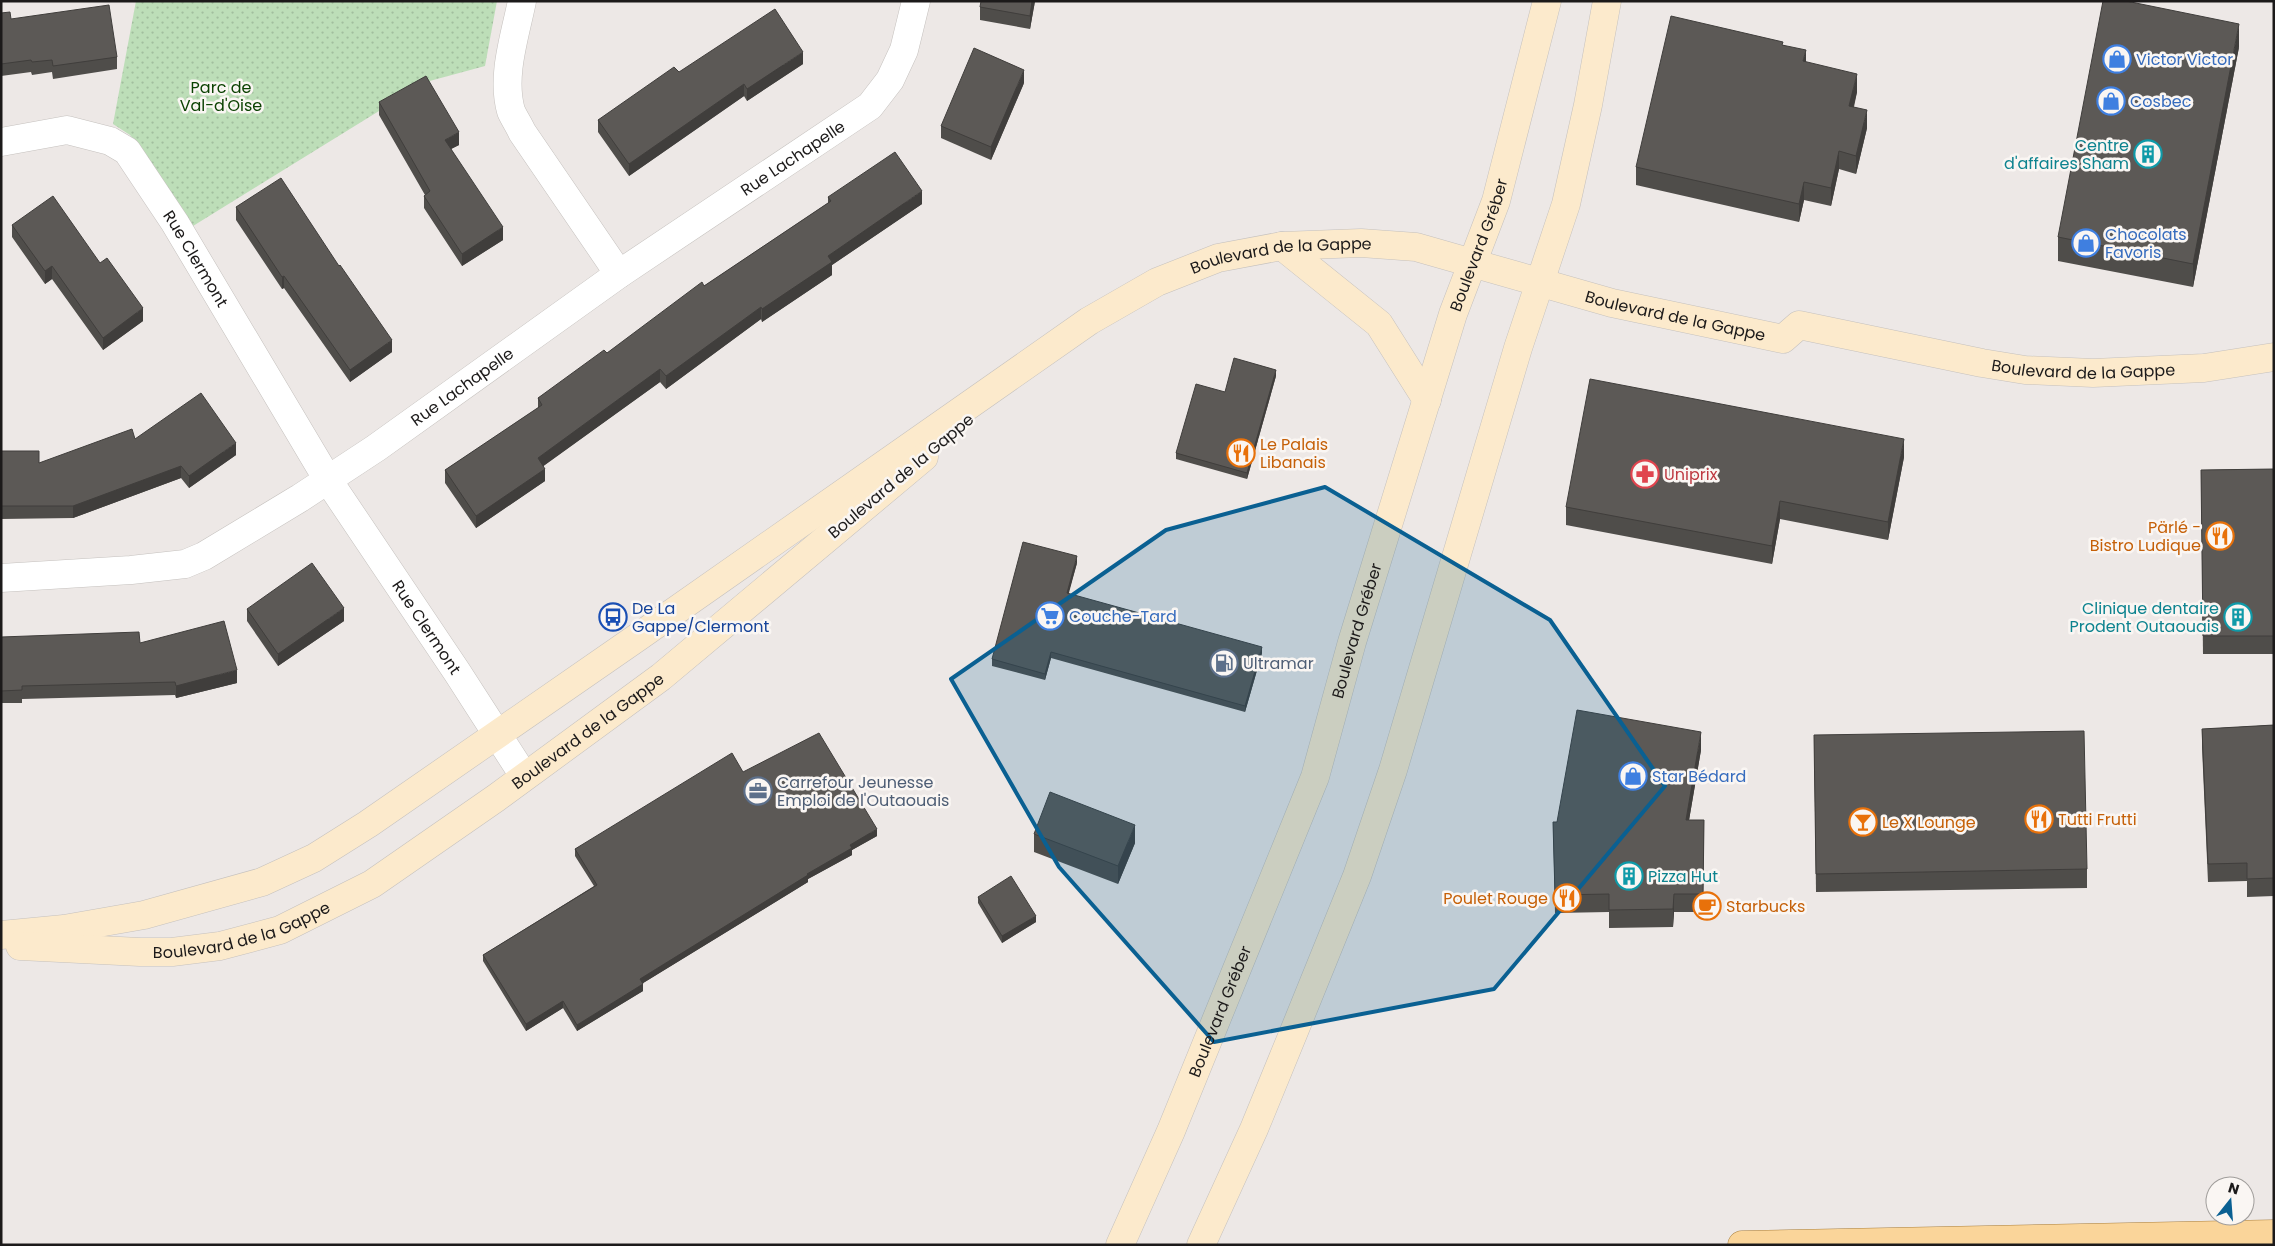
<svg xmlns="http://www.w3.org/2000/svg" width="2275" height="1246" font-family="Poppins,sans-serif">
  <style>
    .park { fill: url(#park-dots) }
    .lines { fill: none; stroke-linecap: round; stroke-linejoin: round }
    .street-casing { stroke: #c5c1be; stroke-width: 29 }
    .secondary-casing { stroke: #c5c1be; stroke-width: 29 }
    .primary-casing { stroke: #aa8141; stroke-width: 29 }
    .street { stroke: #fff; stroke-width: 28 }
    .secondary { stroke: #fceacc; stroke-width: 28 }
    .primary { stroke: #fad59a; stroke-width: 28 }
    .wall { fill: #4f4d4a }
    .shaded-wall { fill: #403e3c }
    .building { fill: #5c5956; stroke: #403e3c }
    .marked { fill: #0a6092; fill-opacity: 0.2; stroke: #0a6092; stroke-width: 4; stroke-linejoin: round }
    .labels { text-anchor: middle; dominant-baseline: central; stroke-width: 5; stroke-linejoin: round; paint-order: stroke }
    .shop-label { font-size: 16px; fill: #366cbe; stroke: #faf6f3; text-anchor: start }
    .park-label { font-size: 16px; fill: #0b4202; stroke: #faf6f3 }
    .culture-label { font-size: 16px; fill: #0d838f; stroke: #faf6f3; text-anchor: end }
    .street-label { font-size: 16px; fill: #1c1a1a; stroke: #faf6f3 }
    .food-label { font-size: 16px; fill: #c56008; stroke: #faf6f3; text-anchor: start }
    .health-label { font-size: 16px; fill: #be3a42; stroke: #faf6f3; text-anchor: start }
    .transit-label { font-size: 16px; fill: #164399; stroke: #faf6f3; text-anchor: start }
    .service-label { font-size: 16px; fill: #4e5e75; stroke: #faf6f3; text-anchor: start }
  </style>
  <defs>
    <pattern id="park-dots" width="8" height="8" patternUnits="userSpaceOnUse" patternTransform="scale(1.25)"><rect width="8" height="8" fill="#bddeb8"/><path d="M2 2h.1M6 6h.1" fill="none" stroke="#a2be9e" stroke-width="1.8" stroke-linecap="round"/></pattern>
  </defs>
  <rect width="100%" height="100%" fill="#ede8e6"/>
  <polygon class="park" points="136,1 497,1 485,66 426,82 193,226 139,146 130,135 113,124"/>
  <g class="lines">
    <g class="street-casing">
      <g id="street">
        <path d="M522,1C515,36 501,76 511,111C514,118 519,125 522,132L619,274"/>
        <path id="s1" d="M1,142L67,130L110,141L127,151L175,223L328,480L457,672L524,776"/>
        <path id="s2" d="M1,578L131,570L185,564L204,556L300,498L376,448L619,274L870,106L890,80L904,50L916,1"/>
      </g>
    </g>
    <g class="secondary-casing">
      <g id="secondary">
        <polyline points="1282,246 1379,324 1427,400"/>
        <path id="s3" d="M1,935L64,929L144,915L262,882L314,858L368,824L638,637L1089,321L1157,282L1218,258L1282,246L1361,243L1416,247L1612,303L1783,339L1799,325L1982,363L2025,370L2093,373L2204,368L2274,357"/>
        <path id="s4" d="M20,946L140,952H172L220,946L280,930L372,884L496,798L661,677L924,457"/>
        <path id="s5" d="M1120,1245L1171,1131L1315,777L1352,642L1453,314L1496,201L1547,1"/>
        <polyline points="1201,1245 1254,1129 1295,1029 1357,876 1393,770 1518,348 1566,204 1588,105 1607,1"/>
      </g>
    </g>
    <g class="primary-casing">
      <polyline id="primary" points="1742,1245 2274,1234"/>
    </g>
    <use href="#street" class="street"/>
    <use href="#secondary" class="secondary"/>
    <use href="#primary" class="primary"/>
  </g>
  <g class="wall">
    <polygon points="1035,1 1030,29 980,20 980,7"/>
    <polygon points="1,13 11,19 117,57 117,69 53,79 52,72 32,75 31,72 1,76"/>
    <polygon points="1783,45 1806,62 1857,92 1854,107 1867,128 1856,174 1839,169 1831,206 1804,200 1799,222 1636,185 1636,167"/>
    <polygon points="2239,47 2193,287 2058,261 2058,237"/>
    <polygon points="803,64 747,101 744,96 629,176 598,132 598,120 679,72"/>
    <polygon points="1024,83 991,160 941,138 941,126"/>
    <polygon points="379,102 459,145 451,149 503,240 462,266 424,208 424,196 425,195 379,115"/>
    <polygon points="828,197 922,204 832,265 832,275 762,322 761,319 666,389 660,382 543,466 545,481 476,528 445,483 445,470 538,408 538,398 607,353 704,286 828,203"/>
    <polygon points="236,207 339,266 392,352 350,382 284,288 282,289 236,220"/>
    <polygon points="12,225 100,263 143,321 103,350 52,279 45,284 12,237"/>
    <polygon points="1276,376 1247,479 1176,459 1176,453 1225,392"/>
    <polygon points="135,439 236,455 189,488 181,478 73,518 1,519 1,451 39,463"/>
    <polygon points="1904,457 1888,540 1780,519 1772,564 1566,525 1566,507"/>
    <polygon points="2274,469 2274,654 2203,654 2201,470"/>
    <polygon points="1077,563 1068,594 1262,653 1245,712 1051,658 1045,680 992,666 992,659"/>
    <polygon points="247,609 344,621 278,666 247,621"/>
    <polygon points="1,637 140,643 237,683 176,698 175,695 22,699 22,703 1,703"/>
    <polygon points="2274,725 2274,896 2247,897 2247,881 2208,882 2202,747 2202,729"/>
    <polygon points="1814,735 2087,869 2087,888 1816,892"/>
    <polygon points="1701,750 1689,820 1704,820 1703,912 1674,912 1673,927 1609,928 1609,912 1555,913 1553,822 1557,822"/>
    <polygon points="743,772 877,836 852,850 852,855 808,879 808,882 643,983 643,991 577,1031 563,1008 526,1031 483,961 483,955 594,886 575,856 575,849"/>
    <polygon points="1034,834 1135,843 1118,884 1034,852"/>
    <polygon points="978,897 1036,922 1002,943 978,903"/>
  </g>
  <g class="shaded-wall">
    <polygon points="1032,1 1035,1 1030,29 1030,16"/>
    <polygon points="2239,24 2239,47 2193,287 2193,264"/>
    <polygon points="1806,50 1806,68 1803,61"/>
    <polygon points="803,52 803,64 747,101 747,89"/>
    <polygon points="1024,70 1024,83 991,160 991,147"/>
    <polygon points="1857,74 1857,92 1849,124 1849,106"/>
    <polygon points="744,84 744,96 629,176 629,164"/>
    <polygon points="1867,110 1867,128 1856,174 1856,156"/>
    <polygon points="459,132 459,145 445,152 445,140"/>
    <polygon points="1839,151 1839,169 1831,206 1831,188"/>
    <polygon points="1804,182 1804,200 1799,222 1799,204"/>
    <polygon points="922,191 922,204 832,265 832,275 762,322 762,309 828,256"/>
    <polygon points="503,227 503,240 462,266 462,254"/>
    <polygon points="52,266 52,279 45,284 45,271"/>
    <polygon points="284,276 284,288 282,289 282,277"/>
    <polygon points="761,307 761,319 666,389 666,376"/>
    <polygon points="143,308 143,321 103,350 103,338"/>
    <polygon points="392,340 392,352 350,382 350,370"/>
    <polygon points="660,369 660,382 538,470 538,458"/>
    <polygon points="1276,370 1276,376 1247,479 1247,473"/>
    <polygon points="1904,439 1904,457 1888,540 1888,522"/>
    <polygon points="236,443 236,455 189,488 189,476"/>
    <polygon points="181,466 181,478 73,518 73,506"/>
    <polygon points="545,469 545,481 476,528 476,516"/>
    <polygon points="1780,501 1780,519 1772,564 1772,546"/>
    <polygon points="1077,556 1077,563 1067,600 1067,593"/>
    <polygon points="344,608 344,621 278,666 278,654"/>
    <polygon points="1262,647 1262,653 1245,712 1245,706"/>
    <polygon points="1051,652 1051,658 1045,680 1045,674"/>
    <polygon points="237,670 237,683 176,698 176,686"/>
    <polygon points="1701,732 1701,750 1686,838 1686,820"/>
    <polygon points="1135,825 1135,843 1118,884 1118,866"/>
    <polygon points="877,829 877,836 852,850 852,855 808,879 808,882 640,985 640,979 807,874 850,845"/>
    <polygon points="1674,894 1674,912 1673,927 1673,909"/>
    <polygon points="1036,916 1036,922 1002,943 1002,936"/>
    <polygon points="643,984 643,991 577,1031 577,1025"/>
    <polygon points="563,1001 563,1008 526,1031 526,1024"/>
  </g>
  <g class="building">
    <polygon points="981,1 1032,1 1030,16 980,7"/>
    <polygon points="2103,1 2126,1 2239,24 2193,264 2058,237"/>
    <polygon points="109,5 117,57 53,66 52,60 32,62 31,60 1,64 1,13 10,12 11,19"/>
    <polygon points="775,9 803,52 747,89 744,84 629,164 598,120 674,67 679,72"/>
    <polygon points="1671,16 1783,42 1782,45 1806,50 1803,61 1857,74 1849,106 1867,110 1856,156 1839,151 1831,188 1804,182 1799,204 1636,167"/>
    <polygon points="974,48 1024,70 991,147 941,126"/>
    <polygon points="426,76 459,132 445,140 503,227 462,254 424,196 430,191 379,102"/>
    <polygon points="895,152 922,191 828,256 832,262 762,309 761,307 666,376 660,369 538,458 545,469 476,516 445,470 542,405 538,398 604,350 607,353 702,282 704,286 831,201 828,197"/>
    <polygon points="281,178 339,266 340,265 392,340 350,370 284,276 282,277 236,207"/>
    <polygon points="53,196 100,263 107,258 143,308 103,338 52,266 45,271 12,225"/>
    <polygon points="1234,358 1276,370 1247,473 1176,453 1196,384 1225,392"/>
    <polygon points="1590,379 1904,439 1888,522 1780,501 1772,546 1566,507"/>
    <polygon points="201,393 236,443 189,476 181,466 73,506 1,506 1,451 39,451 39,463 132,429 135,439"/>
    <polygon points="2274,469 2274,636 2203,636 2201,470"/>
    <polygon points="1023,542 1077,556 1067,593 1262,647 1245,706 1051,652 1045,674 992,659"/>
    <polygon points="312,563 344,608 278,654 247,609"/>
    <polygon points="224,621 237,670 176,686 175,682 22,686 22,690 1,691 1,637 139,632 140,643"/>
    <polygon points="1577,710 1701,732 1686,820 1704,820 1703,894 1674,894 1673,909 1609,910 1609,894 1555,895 1553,822 1557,822"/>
    <polygon points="2274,725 2274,878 2247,879 2247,863 2208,864 2202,729"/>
    <polygon points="2084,731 2087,869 1816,874 1814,735"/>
    <polygon points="819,733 877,829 850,845 852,848 807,874 808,875 640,979 643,984 577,1025 563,1001 526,1024 483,955 597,885 575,849 732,753 743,772"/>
    <polygon points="1050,792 1135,825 1118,866 1034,834"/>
    <polygon points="1011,876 1036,916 1002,936 978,897"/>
  </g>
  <path class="marked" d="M1325,487L1550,620L1665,786L1494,989L1214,1042L1059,867L951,679L1166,530Z"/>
  <defs>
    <g id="shop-ring" transform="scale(1.4375)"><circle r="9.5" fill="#faf6f3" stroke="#3f7fe0" stroke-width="1.5"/><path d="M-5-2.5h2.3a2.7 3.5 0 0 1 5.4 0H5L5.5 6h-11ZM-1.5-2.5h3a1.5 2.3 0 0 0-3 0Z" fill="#3f7fe0"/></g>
    <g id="building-ring" transform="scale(1.4375)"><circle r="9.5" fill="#faf6f3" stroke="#0f9aa8" stroke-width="1.5"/><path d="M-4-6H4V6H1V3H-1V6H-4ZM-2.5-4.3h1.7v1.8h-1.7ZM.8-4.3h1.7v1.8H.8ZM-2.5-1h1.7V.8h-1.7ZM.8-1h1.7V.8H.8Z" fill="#0f9aa8"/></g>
    <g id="restaurant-ring" transform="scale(1.4375)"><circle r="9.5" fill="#faf6f3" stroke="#e8710a" stroke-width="1.5"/><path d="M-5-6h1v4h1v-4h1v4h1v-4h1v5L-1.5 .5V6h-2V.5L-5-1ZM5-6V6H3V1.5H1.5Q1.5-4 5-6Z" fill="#e8710a"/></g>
    <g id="pharmacy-ring" transform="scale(1.4375)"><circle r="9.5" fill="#faf6f3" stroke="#e0444e" stroke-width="1.5"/><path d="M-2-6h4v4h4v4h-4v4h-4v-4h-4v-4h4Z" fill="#e0444e"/></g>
    <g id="supermarket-ring" transform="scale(1.4375)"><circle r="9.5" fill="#faf6f3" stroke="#3f7fe0" stroke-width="1.5"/><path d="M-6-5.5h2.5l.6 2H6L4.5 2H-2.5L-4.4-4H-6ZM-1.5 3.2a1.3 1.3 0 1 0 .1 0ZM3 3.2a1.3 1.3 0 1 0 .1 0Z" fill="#3f7fe0"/></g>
    <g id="bus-ring" transform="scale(1.4375)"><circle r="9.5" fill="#faf6f3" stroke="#1a4fb4" stroke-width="1.5"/><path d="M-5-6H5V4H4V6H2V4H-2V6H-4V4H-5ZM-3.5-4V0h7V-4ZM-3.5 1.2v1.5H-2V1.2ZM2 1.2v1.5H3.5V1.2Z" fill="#1a4fb4"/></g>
    <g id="fuel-ring" transform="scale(1.4375)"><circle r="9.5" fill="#faf6f3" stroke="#5c6f8a" stroke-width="1.5"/><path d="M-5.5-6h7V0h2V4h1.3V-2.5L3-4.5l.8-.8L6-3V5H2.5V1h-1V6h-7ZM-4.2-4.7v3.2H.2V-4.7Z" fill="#5c6f8a"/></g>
    <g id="office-ring" transform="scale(1.4375)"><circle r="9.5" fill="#faf6f3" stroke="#5c6f8a" stroke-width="1.5"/><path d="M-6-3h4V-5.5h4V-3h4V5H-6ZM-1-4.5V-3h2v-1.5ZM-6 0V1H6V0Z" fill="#5c6f8a"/></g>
    <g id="bar-ring" transform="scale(1.4375)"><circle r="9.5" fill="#faf6f3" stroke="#e8710a" stroke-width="1.5"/><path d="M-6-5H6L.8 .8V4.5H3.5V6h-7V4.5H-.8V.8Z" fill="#e8710a"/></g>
    <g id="cafe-ring" transform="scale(1.4375)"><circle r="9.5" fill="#faf6f3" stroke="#e8710a" stroke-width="1.5"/><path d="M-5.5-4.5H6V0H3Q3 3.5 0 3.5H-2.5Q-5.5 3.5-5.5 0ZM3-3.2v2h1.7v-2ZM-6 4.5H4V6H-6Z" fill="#e8710a"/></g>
  </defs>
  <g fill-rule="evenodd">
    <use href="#shop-ring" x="2117" y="59"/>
    <use href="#shop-ring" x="2111" y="101"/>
    <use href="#building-ring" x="2148" y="154"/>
    <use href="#shop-ring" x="2086" y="243"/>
    <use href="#restaurant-ring" x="1241" y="453"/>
    <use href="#pharmacy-ring" x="1645" y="474"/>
    <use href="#restaurant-ring" x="2220" y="536"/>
    <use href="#supermarket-ring" x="1050" y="616"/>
    <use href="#bus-ring" x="613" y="617"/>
    <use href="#building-ring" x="2238" y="617"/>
    <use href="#fuel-ring" x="1224" y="663"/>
    <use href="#shop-ring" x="1633" y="776"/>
    <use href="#office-ring" x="758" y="791"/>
    <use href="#restaurant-ring" x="2039" y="819"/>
    <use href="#bar-ring" x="1863" y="822"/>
    <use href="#building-ring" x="1629" y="876"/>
    <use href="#restaurant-ring" x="1567" y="898"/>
    <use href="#cafe-ring" x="1707" y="906"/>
  </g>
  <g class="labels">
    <g class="shop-label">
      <text x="2136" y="59">Victor Victor</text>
      <text x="2130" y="101">Cosbec</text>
      <text x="2105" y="234">Chocolats<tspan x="2105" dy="18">Favoris</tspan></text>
      <text x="1069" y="616">Couche-Tard</text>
      <text x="1652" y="776">Star Bédard</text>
    </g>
    <g class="park-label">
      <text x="221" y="87">Parc de<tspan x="221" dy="18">Val-d'Oise</tspan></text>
    </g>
    <g class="culture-label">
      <text x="2129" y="145">Centre<tspan x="2129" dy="18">d'affaires Sham</tspan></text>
      <text x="2219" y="608">Clinique dentaire<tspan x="2219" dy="18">Prodent Outaouais</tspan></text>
      <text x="1648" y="876" text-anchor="start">Pizza Hut</text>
    </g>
    <g class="street-label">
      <text stroke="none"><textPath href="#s2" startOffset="916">Rue Lachapelle</textPath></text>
      <text stroke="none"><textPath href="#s5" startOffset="1064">Boulevard Gréber</textPath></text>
      <text stroke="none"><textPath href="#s3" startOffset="1474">Boulevard de la Gappe</textPath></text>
      <text stroke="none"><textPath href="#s1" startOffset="259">Rue Clermont</textPath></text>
      <text stroke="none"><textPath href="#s3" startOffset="1879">Boulevard de la Gappe</textPath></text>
      <text stroke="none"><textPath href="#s3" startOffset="2299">Boulevard de la Gappe</textPath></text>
      <text stroke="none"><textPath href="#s2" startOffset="514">Rue Lachapelle</textPath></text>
      <text transform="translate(901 476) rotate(-40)">Boulevard de la Gappe</text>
      <text stroke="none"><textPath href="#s1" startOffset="694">Rue Clermont</textPath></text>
      <text stroke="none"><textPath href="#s5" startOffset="659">Boulevard Gréber</textPath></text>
      <text stroke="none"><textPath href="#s4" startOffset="630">Boulevard de la Gappe</textPath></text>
      <text stroke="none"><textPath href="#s4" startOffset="225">Boulevard de la Gappe</textPath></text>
      <text stroke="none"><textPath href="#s5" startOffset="254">Boulevard Gréber</textPath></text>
    </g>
    <g class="food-label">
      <text x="1260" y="444">Le Palais<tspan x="1260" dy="18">Libanais</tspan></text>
      <text x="2201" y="527" text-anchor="end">Pärlé -<tspan x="2201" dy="18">Bistro Ludique</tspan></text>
      <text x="2058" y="819">Tutti Frutti</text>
      <text x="1882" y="822">Le X Lounge</text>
      <text x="1548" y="898" text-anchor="end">Poulet Rouge</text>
      <text x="1726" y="906">Starbucks</text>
    </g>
    <g class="health-label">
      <text x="1664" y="474">Uniprix</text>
    </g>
    <g class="transit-label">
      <text x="632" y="608">De La<tspan x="632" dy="18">Gappe/Clermont</tspan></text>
    </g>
    <g class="service-label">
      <text x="1243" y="663">Ultramar</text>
      <text x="777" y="782">Carrefour Jeunesse<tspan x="777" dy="18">Emploi de l'Outaouais</tspan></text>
    </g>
  </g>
  <rect width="2275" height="1246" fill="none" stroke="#1c1a1a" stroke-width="5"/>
  <g transform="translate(2230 1201) rotate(17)"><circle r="24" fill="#faf6f3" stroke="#a19e9c"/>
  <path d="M0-4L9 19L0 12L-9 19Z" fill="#0a6092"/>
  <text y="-8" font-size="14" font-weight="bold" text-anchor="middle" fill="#1c1a1a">N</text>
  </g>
</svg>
